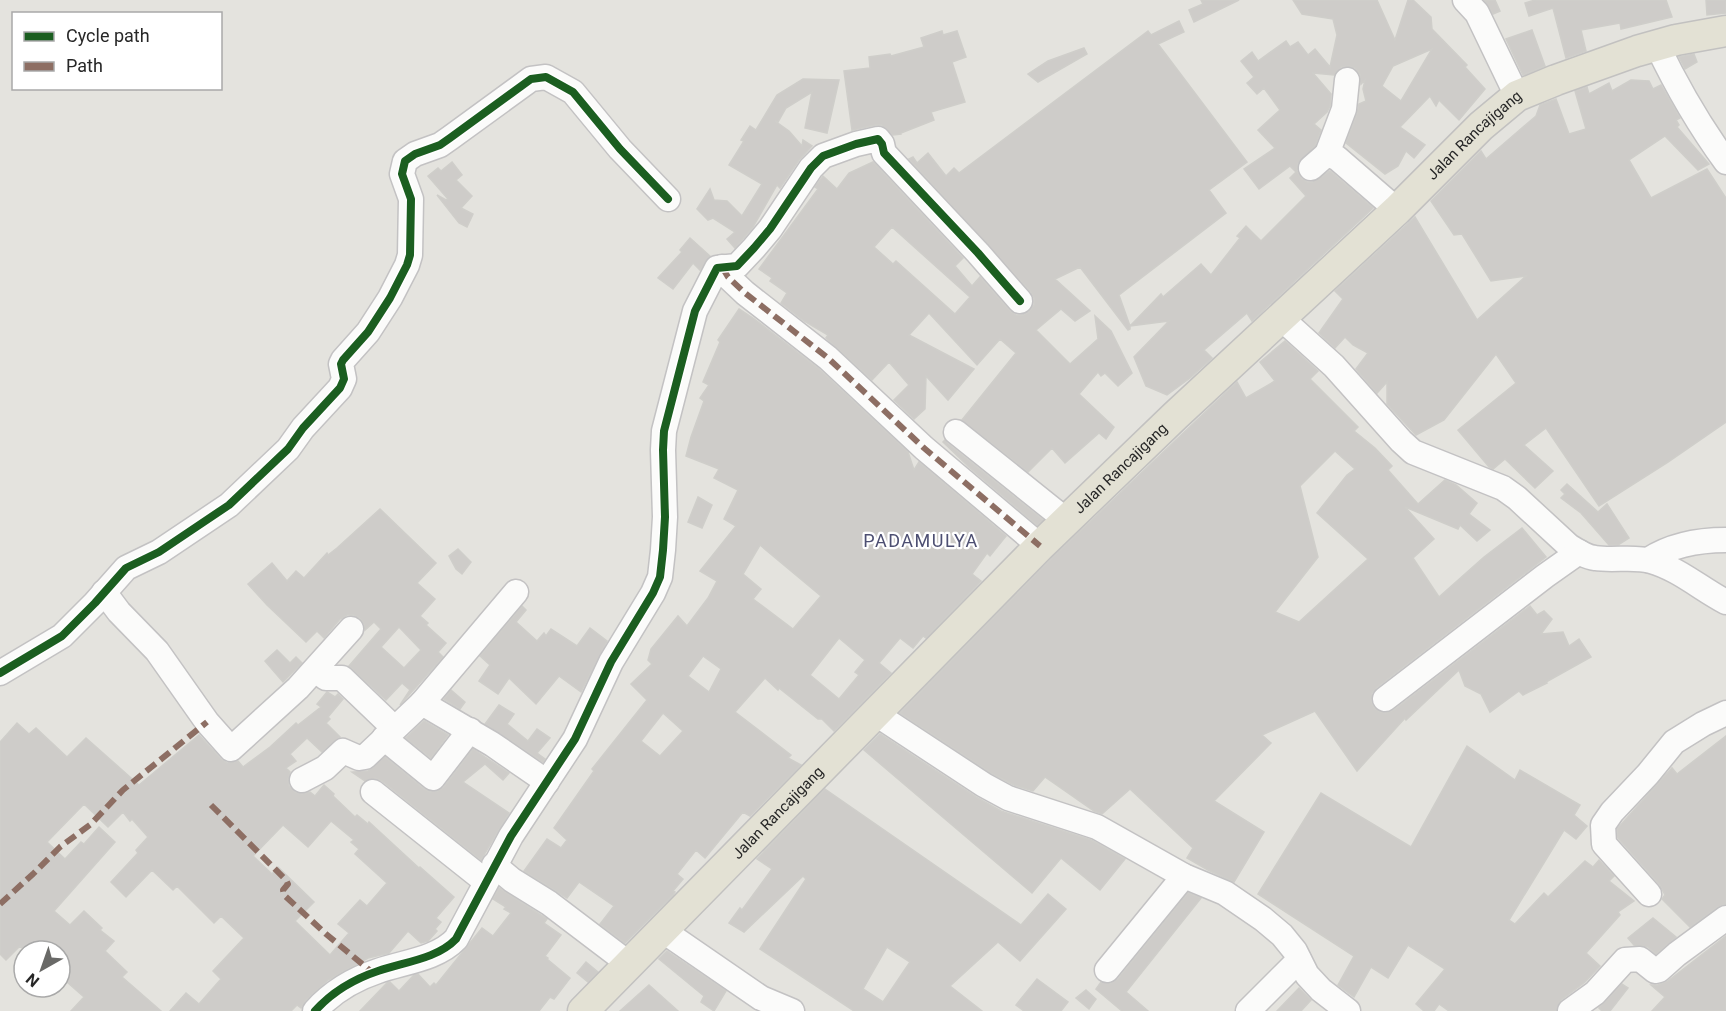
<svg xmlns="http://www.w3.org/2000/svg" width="1726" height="1011" font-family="Roboto,sans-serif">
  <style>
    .building { fill: #ceccc9; stroke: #cfceca; stroke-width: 1.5; fill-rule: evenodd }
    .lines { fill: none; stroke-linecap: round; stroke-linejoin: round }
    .minor-casing { stroke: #c3c2c3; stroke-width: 27 }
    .major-casing { stroke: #c2c1c0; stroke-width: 33 }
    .minor { stroke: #fbfbfa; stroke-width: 24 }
    .major { stroke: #e3e1d4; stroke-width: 30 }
    .quiet { stroke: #8d6e63; stroke-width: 6; stroke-dasharray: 12 6; stroke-linecap: butt }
    .cycleway-casing { stroke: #fff; stroke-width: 11 }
    .cycleway { stroke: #1b5e20; stroke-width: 8 }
    .labels { text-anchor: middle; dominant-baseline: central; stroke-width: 4.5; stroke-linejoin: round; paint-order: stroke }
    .street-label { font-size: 15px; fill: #272727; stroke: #fff }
    .quarter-label { font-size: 18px; letter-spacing: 1.5px; fill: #4d4f72; stroke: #fff }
  </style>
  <rect width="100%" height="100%" fill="#e4e3de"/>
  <g class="building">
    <polygon points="1201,0 1239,0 1194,22 1189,10 1203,4"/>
    <path d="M1293,0H1377L1395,40L1408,0H1413L1431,17L1432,29L1467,65L1465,67L1485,89L1459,120L1439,100L1436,106L1430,96L1400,127L1425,145L1414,158L1406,151L1398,166L1385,174L1346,143L1357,114L1359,104L1366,101L1363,89L1365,80L1361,84L1360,74L1355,68L1349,66L1341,67L1334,75L1313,73L1331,94L1330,106L1327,112L1314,124L1321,130L1315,146L1298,163L1297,171L1301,178L1307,182H1313L1330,171L1373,208L1252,321L1247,313L1204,350L1212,358L1190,378L1167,395L1146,386L1134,357L1169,321L1130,326V329L1128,330L1080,267L1055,279L1090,311L1075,321L1061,309L1036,330L1070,364L1098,339L1095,316L1111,331L1132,373L1118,386L1105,373L1101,376L1098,372L1079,394L1114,427L1106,439L1099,433L1065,463L1052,448L1028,472L962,420L1016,353L1000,339L977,365L929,313L909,335L974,369L948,400L926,376L925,409L914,419L894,400L909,385L889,362L872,380L826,338L828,335L804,321L781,303L787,293L770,281L772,278L759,269L818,189L815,187L823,176L837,189L849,173L873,162L963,258L955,266L972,286L980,277L1010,311L1016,315H1023L1029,312L1034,305V298L1031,292L909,159L913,157L917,163L928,153L946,176L954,168L959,173L1148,31L1151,35L1179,21L1184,32L1158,44L1247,162L1209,190L1226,213L1119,295L1130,326L1161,294L1163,297L1201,264L1211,275L1240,238L1237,236L1246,226L1261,241L1306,196L1290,178L1296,172L1290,166L1259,189L1244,169L1275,148L1258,130L1280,110L1264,88L1257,94L1247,83L1254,77L1241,61L1252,52L1258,61L1286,41L1290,47L1298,42L1308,55L1315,49L1330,67L1337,35L1333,19L1302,14ZM1432,49L1401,101L1382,86L1393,66ZM892,227L970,297L955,314L896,261L893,264L874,247Z"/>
    <polygon points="1484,0 1495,0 1500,11 1493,14"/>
    <polygon points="1535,0 1666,0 1672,17 1621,29 1620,23 1581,30 1586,51 1566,58 1553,8 1529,16 1525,3"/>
    <polygon points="1706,0 1726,0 1726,13 1707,15"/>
    <polygon points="1532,30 1545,66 1523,75 1506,39"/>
    <polygon points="942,31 943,35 957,31 966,57 952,62 965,102 931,112 934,120 901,133 901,134 893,135 882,125 875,125 852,130 844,71 870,68 869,57 890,54 891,56 924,47 921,38"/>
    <polygon points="1084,48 1087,54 1038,82 1028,74 1048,61"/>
    <polygon points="1694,54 1697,62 1685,69 1679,57"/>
    <polygon points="803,79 839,80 827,133 805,128 812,92 786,108 778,122 775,121 789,131 802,146 803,140 812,146 799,160 780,188 777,185 753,227 735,248 727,239 735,232 713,218 708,220 697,209 710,189 714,200 727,201 742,216 762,184 729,165 744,141 741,140 750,126 756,130 777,95"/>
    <polygon points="1631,80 1649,81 1653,89 1661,85 1680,118 1676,120 1679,125 1677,127 1709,164 1698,170 1665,136 1629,160 1651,198 1707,169 1726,198 1726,422 1668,462 1599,506 1546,428 1524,445 1553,471 1535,488 1505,459 1493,469 1489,467 1458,430 1516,383 1496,354 1444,420 1416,435 1387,404 1387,382 1377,393 1356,369 1368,353 1353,345 1345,337 1335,348 1319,333 1343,299 1335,291 1415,217 1477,320 1526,276 1491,281 1462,234 1454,235 1431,201 1481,151 1486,159 1536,116 1540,105 1556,99 1569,134 1586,129 1575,91 1587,87 1589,94 1609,83 1612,91"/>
    <polygon points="452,162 462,175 456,180 472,196 461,208 473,214 467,227 459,223 437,195 446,200 448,199 428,176 438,168 441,171"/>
    <polygon points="690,238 710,256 700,270 693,263 673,289 658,278 682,252 680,250"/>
    <path d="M739,309L753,318L819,369L908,452L914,470L919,462L1006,536L990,556L987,553L972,574L981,581L926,638L923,636L913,648L900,638L879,663L891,673L834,731L822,719H818L779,688L778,690L765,678L735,712L791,755L788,758L801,765L750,816L743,812L705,858L696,850L677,874L683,879L673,891L675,892L673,895L625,943L600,924L614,906L579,882L567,898L524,871L547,839L561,848L567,840L554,828L594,771L592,769L647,700L631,684L652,664L648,660L651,649L678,616L687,626L708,598L717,581L700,571L736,526L724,519L738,490L714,478L719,469L686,456L691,437L704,401L700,398L709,385L703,382L720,342L718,340ZM760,545L821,596L793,629L753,599L761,589L743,574ZM839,638L865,660L855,672L859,675L839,699L810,675ZM703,656L721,669L709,692L688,676ZM663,713L683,731L660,756L641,741Z"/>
    <path d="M1285,341L1318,371L1310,379L1358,427L1354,431L1375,448L1392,466L1388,470L1418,504L1445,480L1456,485L1477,503L1469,514L1490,530L1477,541L1460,525L1458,529L1405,507L1434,539L1413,558L1439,597L1484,557L1522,528L1546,557L1376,688L1372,693L1371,700L1374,708L1380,712L1386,713L1394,710L1530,606L1537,615L1544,611L1552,619L1541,634L1563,632L1569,646L1579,639L1591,657L1546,682L1547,683L1523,695L1519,691L1490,712L1481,694L1465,686L1459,670L1406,720L1405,718L1357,771L1315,711L1262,735L1271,743L1214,801L1264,832L1234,882L1208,870L1187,858L1193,848L1130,789L1102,814L1094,811L1045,777L1033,791L1014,785L991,773L900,713L1052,558L1237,382L1246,398L1275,381L1260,362ZM1335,451L1355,469L1347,475L1317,513L1368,559L1299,622L1275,612L1318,557L1300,486Z"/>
    <polygon points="945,440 947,443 1043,520 1037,525 970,468 943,442"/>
    <polygon points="1567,484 1598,512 1607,504 1629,538 1618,545 1609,545 1581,513 1561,498 1565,494 1561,490"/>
    <polygon points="698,497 712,505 702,528 688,522"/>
    <path d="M380,509L436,563L417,583L435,599L420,616L428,623L426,625L446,643L438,652L443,657L400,705L410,690L402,683L386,700L349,666L381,629L374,622L365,630L364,624L360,618L354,615H347L340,619L324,638L317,631L306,642L267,605L248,584L272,563L287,581L296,571L304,578L327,553L328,555L337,548ZM399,627L421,650L404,668L381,647Z"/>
    <polygon points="458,549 471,562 462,574 456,569 449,556"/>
    <polygon points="522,606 526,610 516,622 537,641 544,633 546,636 551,629 577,646 590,628 607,641 581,692 559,676 536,704 509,678 498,694 479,681 490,665 480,656"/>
    <polygon points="277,650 290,663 296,657 302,663 283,682 265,661"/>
    <polygon points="451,690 465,702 460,709 444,699"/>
    <path d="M327,692L335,697L338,694L343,699L328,717L330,719L326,723L340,737L322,752L307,738L290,754L296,761L286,768L290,772L288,779L289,786L295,792L302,794L310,792L315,796L324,785L334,794L333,796L355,817L357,815L368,824L369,822L419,868L420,867L454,897L436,918L441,922L435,929L437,931L428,941L421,943L408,931L389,953L368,958L328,980L305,1001L301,1008L297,1005L291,1011H170L186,993L199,1004L221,979L213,971L244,938L221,916L214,923L177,886L173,890L152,870L126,897L111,882L138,853L136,850L148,837L132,819L130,821L123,812L108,827L84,804L47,842L65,859L81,842L84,844L99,827L115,842L54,911L70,925L84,911L102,928L100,930L114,941L105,951L127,972L122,977L161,1011H71L84,997L60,976V951H25L20,946L6,960L0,954V742L17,723L29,734L36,728L67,757L86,738L139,785L199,735L221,759L227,763L238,761L243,767L270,747L296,723L298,725L321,707L317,704ZM331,821L354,840L351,842L359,849L355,854L387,883L367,906L360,900L338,924L349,933L330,955L295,921L314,902L278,867L272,874L253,856L283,825L308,847Z"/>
    <polygon points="499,705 514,714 507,724 528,741 537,729 550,738 537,753 545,759 543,762 485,724"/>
    <polygon points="424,721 448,735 431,758 406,738"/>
    <polygon points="880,734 976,797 1001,811 1091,840 1125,859 1100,890 1061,858 1032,893 864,750"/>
    <polygon points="1726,736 1726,904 1718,907 1690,927 1662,899 1665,895 1660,885 1618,838 1617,829 1672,768 1677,774"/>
    <polygon points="1467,746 1515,780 1520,770 1580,805 1574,815 1587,826 1576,839 1564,830 1509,920 1515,924 1544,893 1548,897 1585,861 1593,867 1599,860 1614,876 1609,881 1634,901 1618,912 1620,915 1586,953 1600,966 1585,982 1561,1000 1556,1011 1449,1011 1439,1004 1434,1011 1424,1011 1416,1004 1445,969 1408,945 1388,978 1371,967 1354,997 1338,985 1354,956 1258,894 1321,793 1411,847"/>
    <polygon points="473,749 509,773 503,780 485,764 463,782 509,813 481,860 382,781 375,778 365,781 352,772 368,771 385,757 424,789 430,792 438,791 444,787"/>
    <path d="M825,789L1021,925L1048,894L1066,909L1020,961L998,942L950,986L982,1011H854L760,949L806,879L803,876L744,932L729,923L740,908L742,910L772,869L757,859ZM887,947L910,962L883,1002L863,989Z"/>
    <polygon points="499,888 547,919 544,923 561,935 545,956 548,958 547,959 570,978 554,999 550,997 539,1011 360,1011 387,983 390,982 399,991 414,975 418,974 430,987 434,983 436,985 482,928 493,936 511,913 504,909 506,907 493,899"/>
    <polygon points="1188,893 1201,898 1126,992 1148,1011 1122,1011 1096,989 1101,982 1111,983 1118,979"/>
    <polygon points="1653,918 1676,937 1656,954 1648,947 1634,945 1628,938"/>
    <polygon points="1726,936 1726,1011 1652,1011 1665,997 1651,985 1658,985 1668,981"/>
    <polygon points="667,951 726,991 714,1011 701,1002 704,996 659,959"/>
    <polygon points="586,962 598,972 588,982 577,973"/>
    <polygon points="1037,979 1068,1002 1061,1011 1024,1011 1016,1005"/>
    <polygon points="1622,984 1628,988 1610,1011 1602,1011 1599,1008"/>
    <polygon points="649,985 678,1011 620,1011"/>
    <polygon points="1299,988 1311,1000 1301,1011 1277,1011"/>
    <polygon points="1086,990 1096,999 1089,1009 1076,998"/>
  </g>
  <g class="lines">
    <g class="minor-casing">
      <g id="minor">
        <polyline points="1465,0 1477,13 1517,96"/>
        <path d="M1657,45C1677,87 1699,125 1726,162"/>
        <polyline points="1327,154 1344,109 1347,80"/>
        <polyline points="1311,168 1327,154 1337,158 1397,210"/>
        <polyline points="722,267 728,277 745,293 828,358 924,448 1040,546"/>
        <path d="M1282,319L1334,366L1401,441L1413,452L1503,488L1517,498L1569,546C1577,551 1586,557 1595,558C1613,561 1634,556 1651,561C1679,569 1701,589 1726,602"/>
        <polyline points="956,432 1067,521"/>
        <path d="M1648,560C1671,545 1698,540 1726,540"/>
        <polyline points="104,592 119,612 157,651 207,722 231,749 298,688 351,629"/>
        <polyline points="315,670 326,678 342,678 394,728"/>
        <polyline points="0,673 62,636 95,603 126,568 159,552 229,505 288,449 303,428 340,388 344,379 341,364 343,360 368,332 390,298 407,265 410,255 411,199 402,174 405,161 415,154 440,145 450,138 531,79 546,77 573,92 620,149 668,199"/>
        <polyline points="1385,699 1545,576 1579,552"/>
        <polyline points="422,703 516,592"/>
        <polyline points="876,714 984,785 1008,798 1097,827 1184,876 1225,893 1263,919 1282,935 1295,951 1307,975 1321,990 1348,1011"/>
        <polyline points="384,738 433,778 470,730"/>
        <polyline points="302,780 325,768 343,751 359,758 365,757 422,703 492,744 547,782"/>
        <polyline points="373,792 485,881"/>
        <polyline points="494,865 512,880 549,903 628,963"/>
        <polyline points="1649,894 1604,844 1603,825 1612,812 1648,774 1674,742 1703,724 1726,713"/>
        <polyline points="662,930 761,998 792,1011"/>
        <polyline points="1107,970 1184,876"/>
        <path d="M315,1011C332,992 354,979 378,971C404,962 437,959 456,939L511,836L575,739L611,662L653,593L660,577L663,550L665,517L663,450L664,431L695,311L717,268L737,266L754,248L770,229L811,168L823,156L856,144L878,139L882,144L884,153L978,253L1020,301"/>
        <polyline points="1248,1011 1299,960"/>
        <polyline points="1570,1011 1595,993 1625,960 1640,959 1655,971 1659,970 1677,954 1726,918"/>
      </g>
    </g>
    <g class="major-casing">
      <g id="major">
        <path id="s1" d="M583,1011L1040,546L1175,416L1397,210L1481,126L1517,96L1556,80L1637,51L1676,40L1726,31"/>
      </g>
    </g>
    <use href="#minor" class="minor"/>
    <use href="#major" class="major"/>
    <g class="quiet">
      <polyline points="722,267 728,277 745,293 828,358 924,448 1040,546"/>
      <polyline points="211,805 286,880 288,884 283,890 284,895 326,934 373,973"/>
      <polyline points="0,904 33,874 60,847 91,824 123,790 207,722"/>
    </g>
    <g class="cycleway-casing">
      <g id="cycleway">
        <polyline points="0,673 62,636 95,603 126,568 159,552 229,505 288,449 303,428 340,388 344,379 341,364 343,360 368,332 390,298 407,265 410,255 411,199 402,174 405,161 415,154 440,145 450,138 531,79 546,77 573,92 620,149 668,199"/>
        <path d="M315,1011C332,992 354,979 378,971C404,962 437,959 456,939L511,836L575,739L611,662L653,593L660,577L663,550L665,517L663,450L664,431L695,311L717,268L737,266L754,248L770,229L811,168L823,156L856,144L878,139L882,144L884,153L978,253L1020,301"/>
      </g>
    </g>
    <use href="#cycleway" class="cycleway"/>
  </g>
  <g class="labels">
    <g class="street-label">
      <text stroke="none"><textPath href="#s1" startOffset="1250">Jalan Rancajigang</textPath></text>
      <text stroke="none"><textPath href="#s1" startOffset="764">Jalan Rancajigang</textPath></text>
      <text stroke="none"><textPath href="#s1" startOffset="278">Jalan Rancajigang</textPath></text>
    </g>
    <g class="quarter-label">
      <text x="921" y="540">PADAMULYA</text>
    </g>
  </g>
  <rect x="12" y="12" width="210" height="78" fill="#ffffff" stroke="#a9a9a9" stroke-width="1.5"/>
  <rect x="24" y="32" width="30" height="9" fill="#1b5e20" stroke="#a9a9a9" stroke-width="1.5"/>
  <text x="66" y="42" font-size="18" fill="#272727">Cycle path</text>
  <rect x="24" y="62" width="30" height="9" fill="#8d6e63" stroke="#a9a9a9" stroke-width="1.5"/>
  <text x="66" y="72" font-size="18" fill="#272727">Path</text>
  <g transform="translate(42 969) rotate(220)"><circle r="28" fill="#ffffff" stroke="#a9a9a9" stroke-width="1.5"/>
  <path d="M0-4.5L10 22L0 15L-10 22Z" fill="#696967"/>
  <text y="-9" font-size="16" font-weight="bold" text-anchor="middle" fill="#272727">N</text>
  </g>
</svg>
